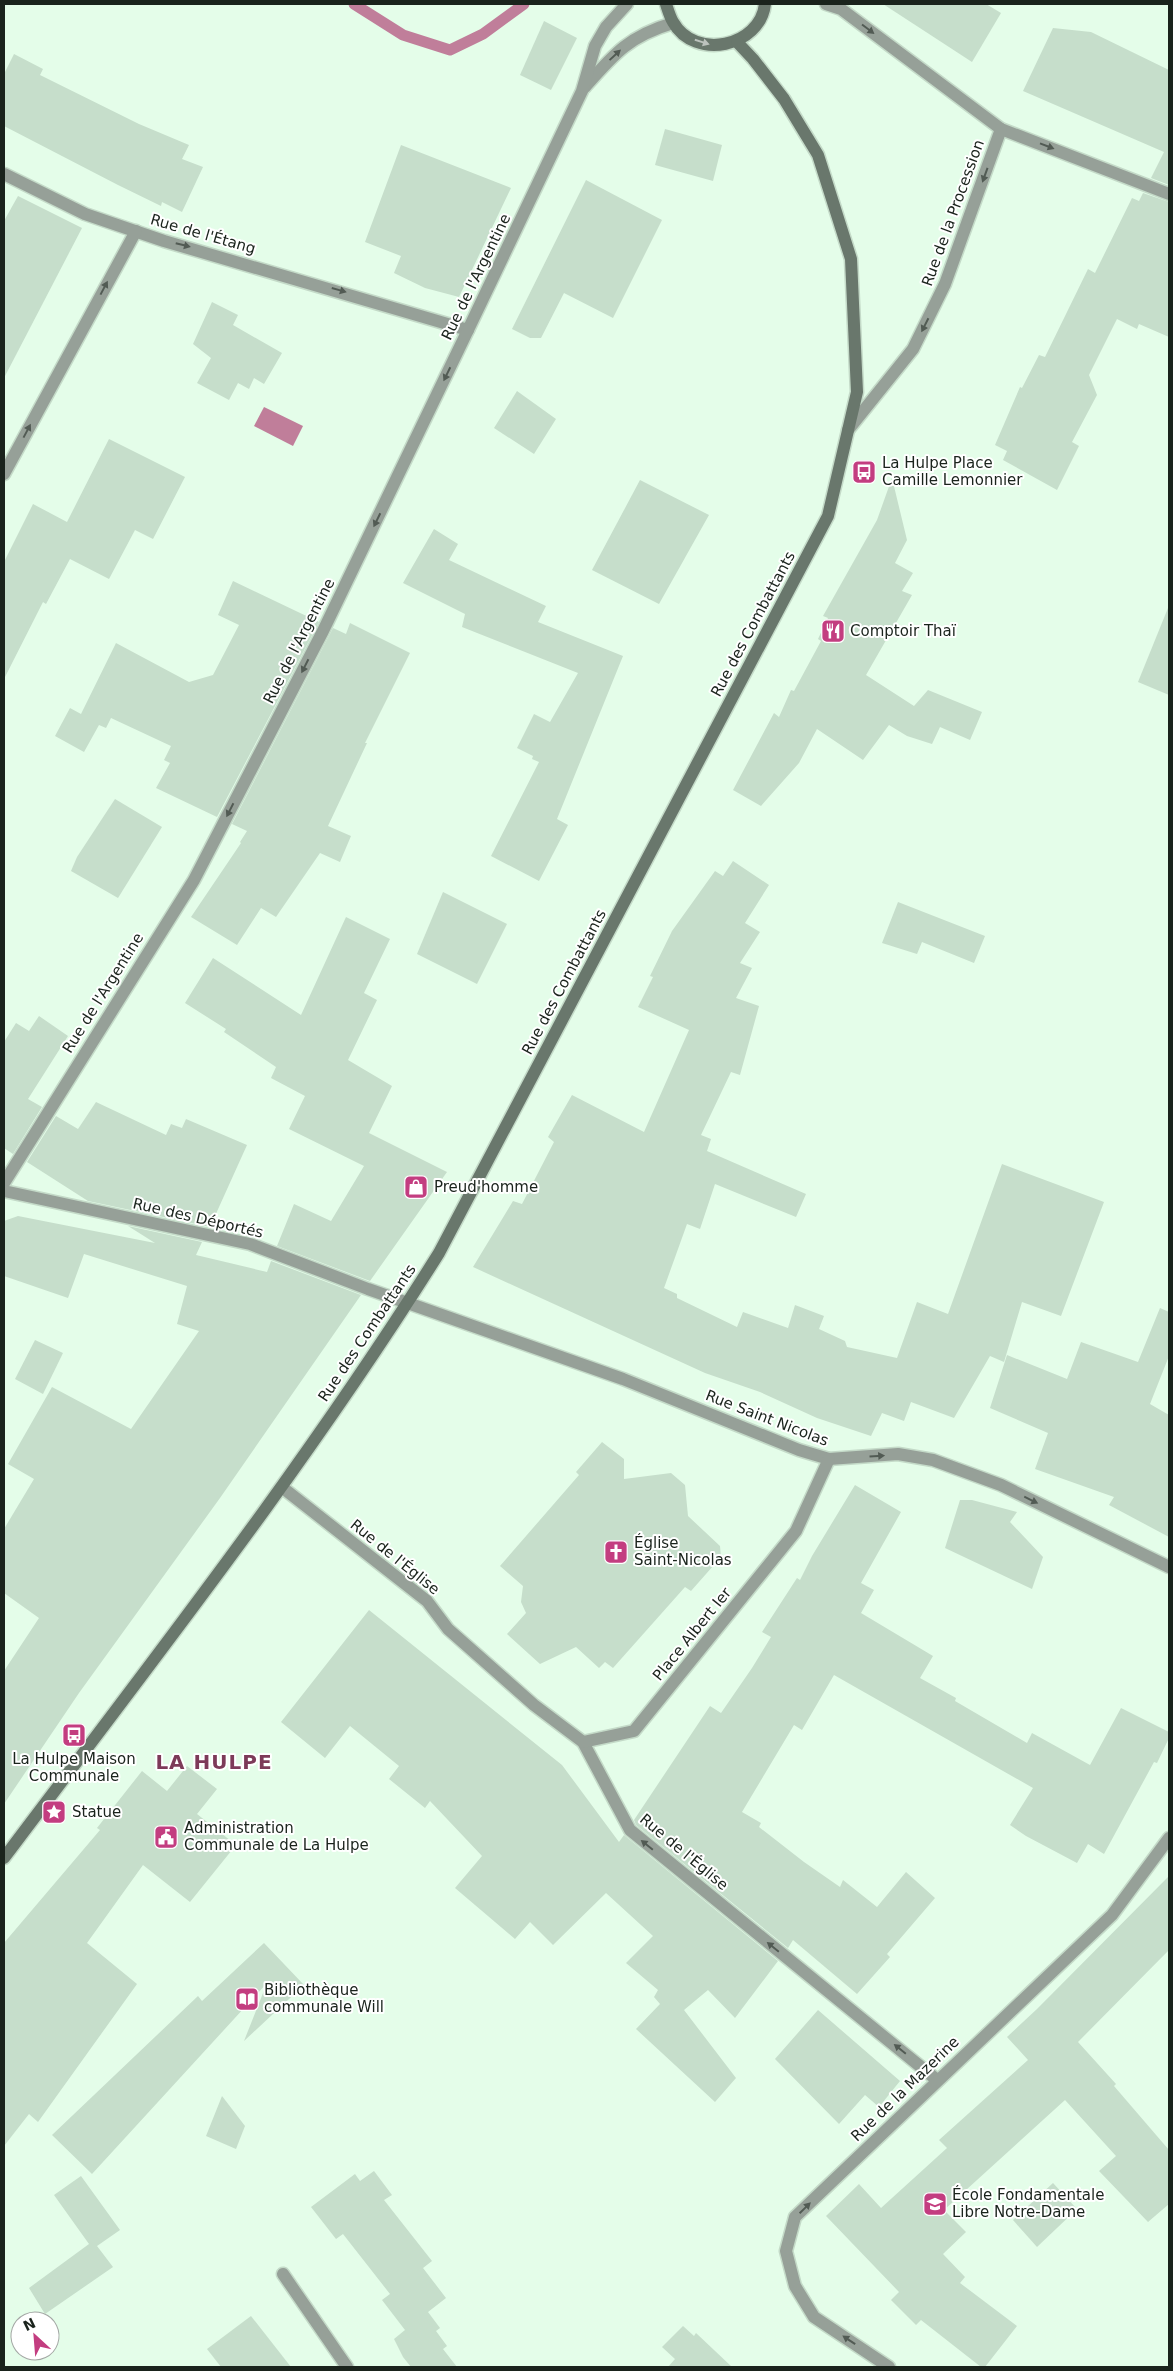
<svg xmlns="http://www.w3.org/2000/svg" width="1173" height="2371" font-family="'DejaVu Sans',sans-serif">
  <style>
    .water { fill: #c07e9a }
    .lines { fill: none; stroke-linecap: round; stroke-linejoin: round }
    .stream { stroke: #c07e9a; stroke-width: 11 }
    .building { fill: #c6decb }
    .street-casing { stroke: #c4dac8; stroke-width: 15 }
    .secondary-casing { stroke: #c4dac8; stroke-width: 15 }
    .street { stroke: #96a098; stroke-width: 12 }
    .secondary { stroke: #69776c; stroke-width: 12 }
    .oneway { fill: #525b54 }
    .oneway2 { fill: #bcc2bd }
    .labels { text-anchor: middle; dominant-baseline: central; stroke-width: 4; stroke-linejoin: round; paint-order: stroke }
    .street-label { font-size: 15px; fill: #1a231c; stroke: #fff }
    .poi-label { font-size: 15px; fill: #1a231c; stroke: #fff; text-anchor: start }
    .district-label { font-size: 20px; font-weight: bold; letter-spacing: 1px; fill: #7d3a59; stroke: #fff }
  </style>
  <rect width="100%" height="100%" fill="#e4fde9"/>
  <polygon class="water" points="264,407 303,426 293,446 254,426"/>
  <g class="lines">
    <polyline class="stream" points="354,4 403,35 450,50 483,34 524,4"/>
  </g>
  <g class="building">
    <polygon points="883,4 986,4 1001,13 972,62"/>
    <polygon points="544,21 577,38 551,90 520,75"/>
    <polygon points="1053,28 1091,32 1169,70 1169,185 1151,178 1164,152 1023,91"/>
    <polygon points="14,54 43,69 40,75 139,124 189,145 182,159 203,167 182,212 162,202 161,206 118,185 4,126 4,74"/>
    <polygon points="665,129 722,145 713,181 655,165"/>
    <polygon points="401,145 511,188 459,297 425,288 394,273 401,256 365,242"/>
    <polygon points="586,180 662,220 613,318 564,293 541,338 530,338 512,329"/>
    <polygon points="1143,193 1169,202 1169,337 1139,324 1137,329 1117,319 1089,375 1097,395 1072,442 1079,446 1057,490 1003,460 1007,451 995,445 1020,387 1022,388 1039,355 1045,357 1088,269 1095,273 1132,198 1139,201"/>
    <polygon points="18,196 82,228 4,378 4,221"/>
    <polygon points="212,302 238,315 233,325 282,353 264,384 254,378 249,389 238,383 229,400 197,383 211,358 193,344"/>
    <polygon points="517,391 556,419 534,454 494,428"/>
    <polygon points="109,439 185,477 153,539 135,530 109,579 70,559 46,604 43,602 4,679 4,562 33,504 67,522"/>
    <polygon points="892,478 907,540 895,563 913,573 902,591 912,595 866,675 914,706 928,690 982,712 970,740 940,727 932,744 907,736 889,725 863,760 817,729 799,763 761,806 733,790 774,713 779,717 791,690 794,691 821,641 818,639 828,618 823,616 877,520"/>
    <polygon points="640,480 709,515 659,604 592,570"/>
    <polygon points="434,529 458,544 449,560 546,606 538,622 623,656 557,819 568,825 539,881 491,856 539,762 532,759 533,756 517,748 534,714 550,722 578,673 462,627 465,614 403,583"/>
    <polygon points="233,581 319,622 217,817 156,788 170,763 164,760 171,746 111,718 106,728 99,725 84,752 55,736 70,708 81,714 116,643 189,682 213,675 239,625 218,615"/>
    <polygon points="1168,608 1169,608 1169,695 1138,682"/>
    <polygon points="350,623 410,653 365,743 367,743 328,826 351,836 340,862 320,853 276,917 261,908 237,945 191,917 241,843 240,842 247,831 232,824 333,628 346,634"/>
    <polygon points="115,799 162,827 118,898 71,871 77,857"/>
    <polygon points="733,861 769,885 745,923 760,932 740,963 752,968 736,998 759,1006 740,1075 731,1072 701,1135 711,1139 707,1151 806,1194 796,1217 715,1184 700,1229 687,1224 664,1288 677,1294 677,1298 737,1327 743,1312 788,1328 795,1305 824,1316 819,1329 845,1341 847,1347 897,1358 917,1302 948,1314 1002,1164 1104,1202 1061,1316 1022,1302 1004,1362 990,1356 954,1418 911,1402 904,1421 882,1413 871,1436 817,1418 760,1392 705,1373 473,1267 513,1201 522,1204 554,1142 548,1137 572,1095 644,1132 689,1030 638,1007 653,977 650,976 672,931 715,871 723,876"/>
    <polygon points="443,892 507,924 477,984 417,954"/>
    <polygon points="898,902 985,936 974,963 922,942 917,954 882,943"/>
    <polygon points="346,917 390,939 364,993 377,1000 348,1060 392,1086 369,1133 447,1172 370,1281 277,1246 294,1204 331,1221 364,1166 289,1129 305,1096 271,1078 276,1067 224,1032 226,1029 185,1003 213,958 301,1015"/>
    <polygon points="39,1016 68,1036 28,1099 42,1107 13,1154 4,1148 4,1042 16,1023 29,1031"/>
    <polygon points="96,1102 166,1135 171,1124 182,1128 186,1119 247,1145 210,1227 88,1201 27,1162 56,1116 78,1129"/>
    <polygon points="18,1216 155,1243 128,1226 202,1242 196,1255 267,1272 271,1261 361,1295 220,1498 79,1693 4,1804 4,1671 39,1618 4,1593 4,1529 34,1479 8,1464 52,1387 131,1429 199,1331 177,1324 187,1286 84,1254 68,1298 4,1276 4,1221"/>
    <polygon points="1160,1308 1169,1312 1169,1356 1150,1404 1169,1415 1169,1537 1109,1505 1114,1497 1035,1469 1048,1433 990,1408 1007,1355 1067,1379 1081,1342 1138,1362"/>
    <polygon points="35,1340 63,1353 43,1394 15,1379"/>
    <polygon points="602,1442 624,1459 624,1479 671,1473 685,1485 688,1516 720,1546 721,1557 691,1591 685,1587 613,1668 605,1662 599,1668 576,1647 540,1664 507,1634 526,1613 521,1602 523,1586 500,1566 579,1475 576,1472"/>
    <polygon points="855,1485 901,1512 861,1583 874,1590 861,1613 933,1656 920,1678 956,1698 955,1701 1027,1743 1032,1733 1090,1765 1121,1708 1169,1732 1169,1738 1157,1763 1154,1762 1104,1854 1088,1844 1077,1863 1026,1836 1010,1825 1033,1788 834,1675 802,1730 794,1725 742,1812 761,1823 759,1827 804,1862 840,1887 843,1880 877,1907 906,1872 935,1898 887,1954 890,1957 857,1994 793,1940 788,1948 636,1825 634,1820 710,1706 721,1713 752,1668 771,1637 762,1632 797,1578 800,1580 812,1556"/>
    <polygon points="960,1500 972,1500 1017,1512 1010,1522 1043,1557 1032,1589 945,1548"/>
    <polygon points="369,1610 562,1765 619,1842 624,1835 778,1961 735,2018 708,1990 684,2010 736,2078 715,2102 636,2029 660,2004 654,1997 658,1990 626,1963 653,1936 606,1893 553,1945 530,1922 515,1939 455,1888 482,1856 430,1801 425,1808 389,1779 399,1766 350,1726 325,1758 281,1722"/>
    <polygon points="187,1766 217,1789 197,1814 236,1845 190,1902 143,1865 87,1943 137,1984 38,2122 29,2114 4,2146 4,1943 100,1830 97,1828 142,1771 167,1791"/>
    <polygon points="1169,1876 1169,1950 1078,2042 1116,2084 1114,2086 1169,2150 1169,2204 1148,2222 1099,2171 1116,2156 1065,2100 944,2210 966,2232 943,2254 965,2277 960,2283 1017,2326 985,2367 981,2367 921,2320 916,2325 891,2300 899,2292 826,2216 859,2184 881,2208 947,2148 939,2140 1028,2060 1007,2037 1037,2009"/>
    <polygon points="264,1943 304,1985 244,2041 267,1983 92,2174 52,2135 198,1996 202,2001"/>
    <polygon points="818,2010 900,2081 879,2107 865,2095 839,2124 775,2059"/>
    <polygon points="222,2096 245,2126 236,2149 206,2136"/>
    <polygon points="374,2171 392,2195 384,2200 432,2261 423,2268 446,2298 428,2312 440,2328 436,2331 447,2346 443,2349 457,2367 411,2367 403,2357 394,2339 405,2330 382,2300 390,2294 343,2234 336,2239 311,2207 355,2174 360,2181"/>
    <polygon points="81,2176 120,2230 97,2246 113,2267 45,2314 29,2288 89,2244 54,2195"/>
    <polygon points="1053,2183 1077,2209 1037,2247 1013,2220"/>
    <polygon points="251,2316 291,2367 221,2367 207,2349"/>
    <polygon points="683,2326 694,2336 696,2333 732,2367 668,2367 675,2359 662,2347"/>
  </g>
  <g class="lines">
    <g class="street-casing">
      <g id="street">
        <polyline points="826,4 841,9 1001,129 1169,194"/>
        <path d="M585,87C614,54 629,36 673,23"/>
        <polyline points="4,174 85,214 164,241 468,330"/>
        <polyline points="848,430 913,349 945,284 1001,129"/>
        <polyline points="4,474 136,231"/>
        <polyline points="4,1183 194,880 323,631 468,330 582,91 595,46 606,27 627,4"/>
        <polyline points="4,1191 250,1244 368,1289 623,1379 799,1450 829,1459 898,1454 933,1460 1001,1485 1169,1567"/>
        <polyline points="283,1488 427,1601 448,1629 534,1705 583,1742 630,1830 937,2080"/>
        <polyline points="583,1742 634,1731 796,1531 829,1459"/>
        <polyline points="283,2274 347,2367"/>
        <polyline points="889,2367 814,2317 795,2286 786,2251 795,2217 1112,1915 1169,1838"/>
      </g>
    </g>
    <g class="secondary-casing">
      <g id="secondary">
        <path d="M666,4C668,10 670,17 673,22C695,61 760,47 765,4"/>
        <path d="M4,1858C153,1660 307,1464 439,1253L828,516L857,392L851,259L818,155L784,99L753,59L737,42"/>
      </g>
    </g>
    <use href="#street" class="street"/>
    <use href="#secondary" class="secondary"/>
  </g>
  <defs><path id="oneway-solid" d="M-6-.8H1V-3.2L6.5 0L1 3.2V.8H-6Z" transform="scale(1.25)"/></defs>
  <g class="oneway">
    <use href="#oneway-solid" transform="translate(868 29) rotate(37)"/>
    <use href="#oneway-solid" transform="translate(615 55) rotate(-43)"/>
    <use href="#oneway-solid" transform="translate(1047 146) rotate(21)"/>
    <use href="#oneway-solid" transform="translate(985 175) rotate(110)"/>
    <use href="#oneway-solid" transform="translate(183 245) rotate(14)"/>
    <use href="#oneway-solid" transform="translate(104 288) rotate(-62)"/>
    <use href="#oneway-solid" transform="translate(339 290) rotate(16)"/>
    <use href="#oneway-solid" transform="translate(925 325) rotate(117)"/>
    <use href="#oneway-solid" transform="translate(447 374) rotate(116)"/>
    <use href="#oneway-solid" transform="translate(27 431) rotate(-62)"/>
    <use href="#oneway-solid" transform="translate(377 520) rotate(116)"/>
    <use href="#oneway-solid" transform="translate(305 666) rotate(117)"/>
    <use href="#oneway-solid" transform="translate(230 810) rotate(117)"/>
    <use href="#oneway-solid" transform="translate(877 1456) rotate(-4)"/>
    <use href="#oneway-solid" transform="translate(1031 1500) rotate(26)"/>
    <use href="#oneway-solid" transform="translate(647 1845) rotate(-141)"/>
    <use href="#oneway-solid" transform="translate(773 1947) rotate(-141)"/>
    <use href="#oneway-solid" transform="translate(900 2049) rotate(-141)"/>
    <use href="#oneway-solid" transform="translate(805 2208) rotate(-44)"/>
    <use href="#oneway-solid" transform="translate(849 2340) rotate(-146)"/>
  </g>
  <use class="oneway2" href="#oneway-solid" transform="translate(702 42) rotate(17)"/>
  <defs>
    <g id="bus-square" transform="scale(1.25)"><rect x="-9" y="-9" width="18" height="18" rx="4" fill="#c33d80" stroke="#fff"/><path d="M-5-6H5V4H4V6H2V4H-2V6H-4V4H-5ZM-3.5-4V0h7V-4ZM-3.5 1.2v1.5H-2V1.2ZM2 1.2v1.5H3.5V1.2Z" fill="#fff"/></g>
    <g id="restaurant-square" transform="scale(1.25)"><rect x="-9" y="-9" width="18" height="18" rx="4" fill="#c33d80" stroke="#fff"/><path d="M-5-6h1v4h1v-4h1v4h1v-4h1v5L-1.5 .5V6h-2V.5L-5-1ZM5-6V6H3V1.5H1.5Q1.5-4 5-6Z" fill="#fff"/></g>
    <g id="shop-square" transform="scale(1.25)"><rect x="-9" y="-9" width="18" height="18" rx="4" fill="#c33d80" stroke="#fff"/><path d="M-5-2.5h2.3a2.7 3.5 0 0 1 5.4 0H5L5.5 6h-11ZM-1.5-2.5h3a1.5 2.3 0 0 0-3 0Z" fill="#fff"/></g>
    <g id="church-square" transform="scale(1.25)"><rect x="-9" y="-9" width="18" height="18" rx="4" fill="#c33d80" stroke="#fff"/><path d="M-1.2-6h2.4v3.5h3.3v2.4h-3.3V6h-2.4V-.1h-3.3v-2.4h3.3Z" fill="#fff"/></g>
    <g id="sight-square" transform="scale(1.25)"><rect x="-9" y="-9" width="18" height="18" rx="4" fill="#c33d80" stroke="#fff"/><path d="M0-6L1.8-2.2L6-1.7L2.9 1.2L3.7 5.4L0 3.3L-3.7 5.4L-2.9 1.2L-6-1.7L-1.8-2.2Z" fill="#fff"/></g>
    <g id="civic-square" transform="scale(1.25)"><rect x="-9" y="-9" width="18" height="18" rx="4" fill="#c33d80" stroke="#fff"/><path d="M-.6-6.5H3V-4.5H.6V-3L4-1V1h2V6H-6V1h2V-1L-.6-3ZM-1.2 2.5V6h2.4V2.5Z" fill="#fff"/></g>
    <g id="library-square" transform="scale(1.25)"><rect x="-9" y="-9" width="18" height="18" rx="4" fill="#c33d80" stroke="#fff"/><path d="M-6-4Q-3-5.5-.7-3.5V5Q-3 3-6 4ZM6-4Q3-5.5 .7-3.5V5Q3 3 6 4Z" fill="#fff"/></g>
    <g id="school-square" transform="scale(1.25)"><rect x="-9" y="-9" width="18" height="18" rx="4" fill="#c33d80" stroke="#fff"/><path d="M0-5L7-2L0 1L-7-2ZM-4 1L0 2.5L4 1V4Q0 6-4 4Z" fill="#fff"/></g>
  </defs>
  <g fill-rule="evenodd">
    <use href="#bus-square" x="864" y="472"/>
    <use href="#restaurant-square" x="833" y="631"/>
    <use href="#shop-square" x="416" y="1187"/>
    <use href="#church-square" x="616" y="1552"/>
    <use href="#bus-square" x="74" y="1735"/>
    <use href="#sight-square" x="54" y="1812"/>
    <use href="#civic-square" x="166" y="1837"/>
    <use href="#library-square" x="247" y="1999"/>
    <use href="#school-square" x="935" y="2204"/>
  </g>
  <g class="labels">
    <g class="street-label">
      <text transform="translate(953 213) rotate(-70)">Rue de la Procession</text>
      <text transform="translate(203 234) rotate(16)">Rue de l'Étang</text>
      <text transform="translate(476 277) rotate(-64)">Rue de l'Argentine</text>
      <text transform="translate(753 624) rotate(-62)">Rue des Combattants</text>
      <text transform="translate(299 641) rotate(-63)">Rue de l'Argentine</text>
      <text transform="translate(564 982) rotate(-62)">Rue des Combattants</text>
      <text transform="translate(103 993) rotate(-58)">Rue de l'Argentine</text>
      <text transform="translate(198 1218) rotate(13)">Rue des Déportés</text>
      <text transform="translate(367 1333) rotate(-56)">Rue des Combattants</text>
      <text transform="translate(767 1418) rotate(21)">Rue Saint Nicolas</text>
      <text transform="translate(395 1557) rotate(39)">Rue de l'Église</text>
      <text transform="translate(692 1634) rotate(-51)">Place Albert Ier</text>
      <text transform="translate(684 1852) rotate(40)">Rue de l'Église</text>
      <text transform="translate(905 2089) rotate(-44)">Rue de la Mazerine</text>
    </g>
    <g class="poi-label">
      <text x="882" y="463">La Hulpe Place<tspan x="882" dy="17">Camille Lemonnier</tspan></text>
      <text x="850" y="631">Comptoir Thaï</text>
      <text x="434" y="1187">Preud'homme</text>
      <text x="634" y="1543">Église<tspan x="634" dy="17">Saint-Nicolas</tspan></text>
      <text x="74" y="1759" text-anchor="middle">La Hulpe Maison<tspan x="74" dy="17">Communale</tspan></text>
      <text x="72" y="1812">Statue</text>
      <text x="184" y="1828">Administration<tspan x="184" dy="17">Communale de La Hulpe</tspan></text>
      <text x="264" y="1990">Bibliothèque<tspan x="264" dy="17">communale Will</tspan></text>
      <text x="952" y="2195">École Fondamentale<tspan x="952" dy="17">Libre Notre-Dame</tspan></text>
    </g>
    <g class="district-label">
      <text x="214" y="1762">LA HULPE</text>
    </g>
  </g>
  <rect width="1173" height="2371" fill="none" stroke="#1a231c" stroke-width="10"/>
  <g transform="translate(35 2336) rotate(334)"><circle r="24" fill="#ffffff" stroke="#a3a7a4"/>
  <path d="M0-4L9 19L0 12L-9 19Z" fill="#c33d80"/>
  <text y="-8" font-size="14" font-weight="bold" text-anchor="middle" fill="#1a231c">N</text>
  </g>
</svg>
